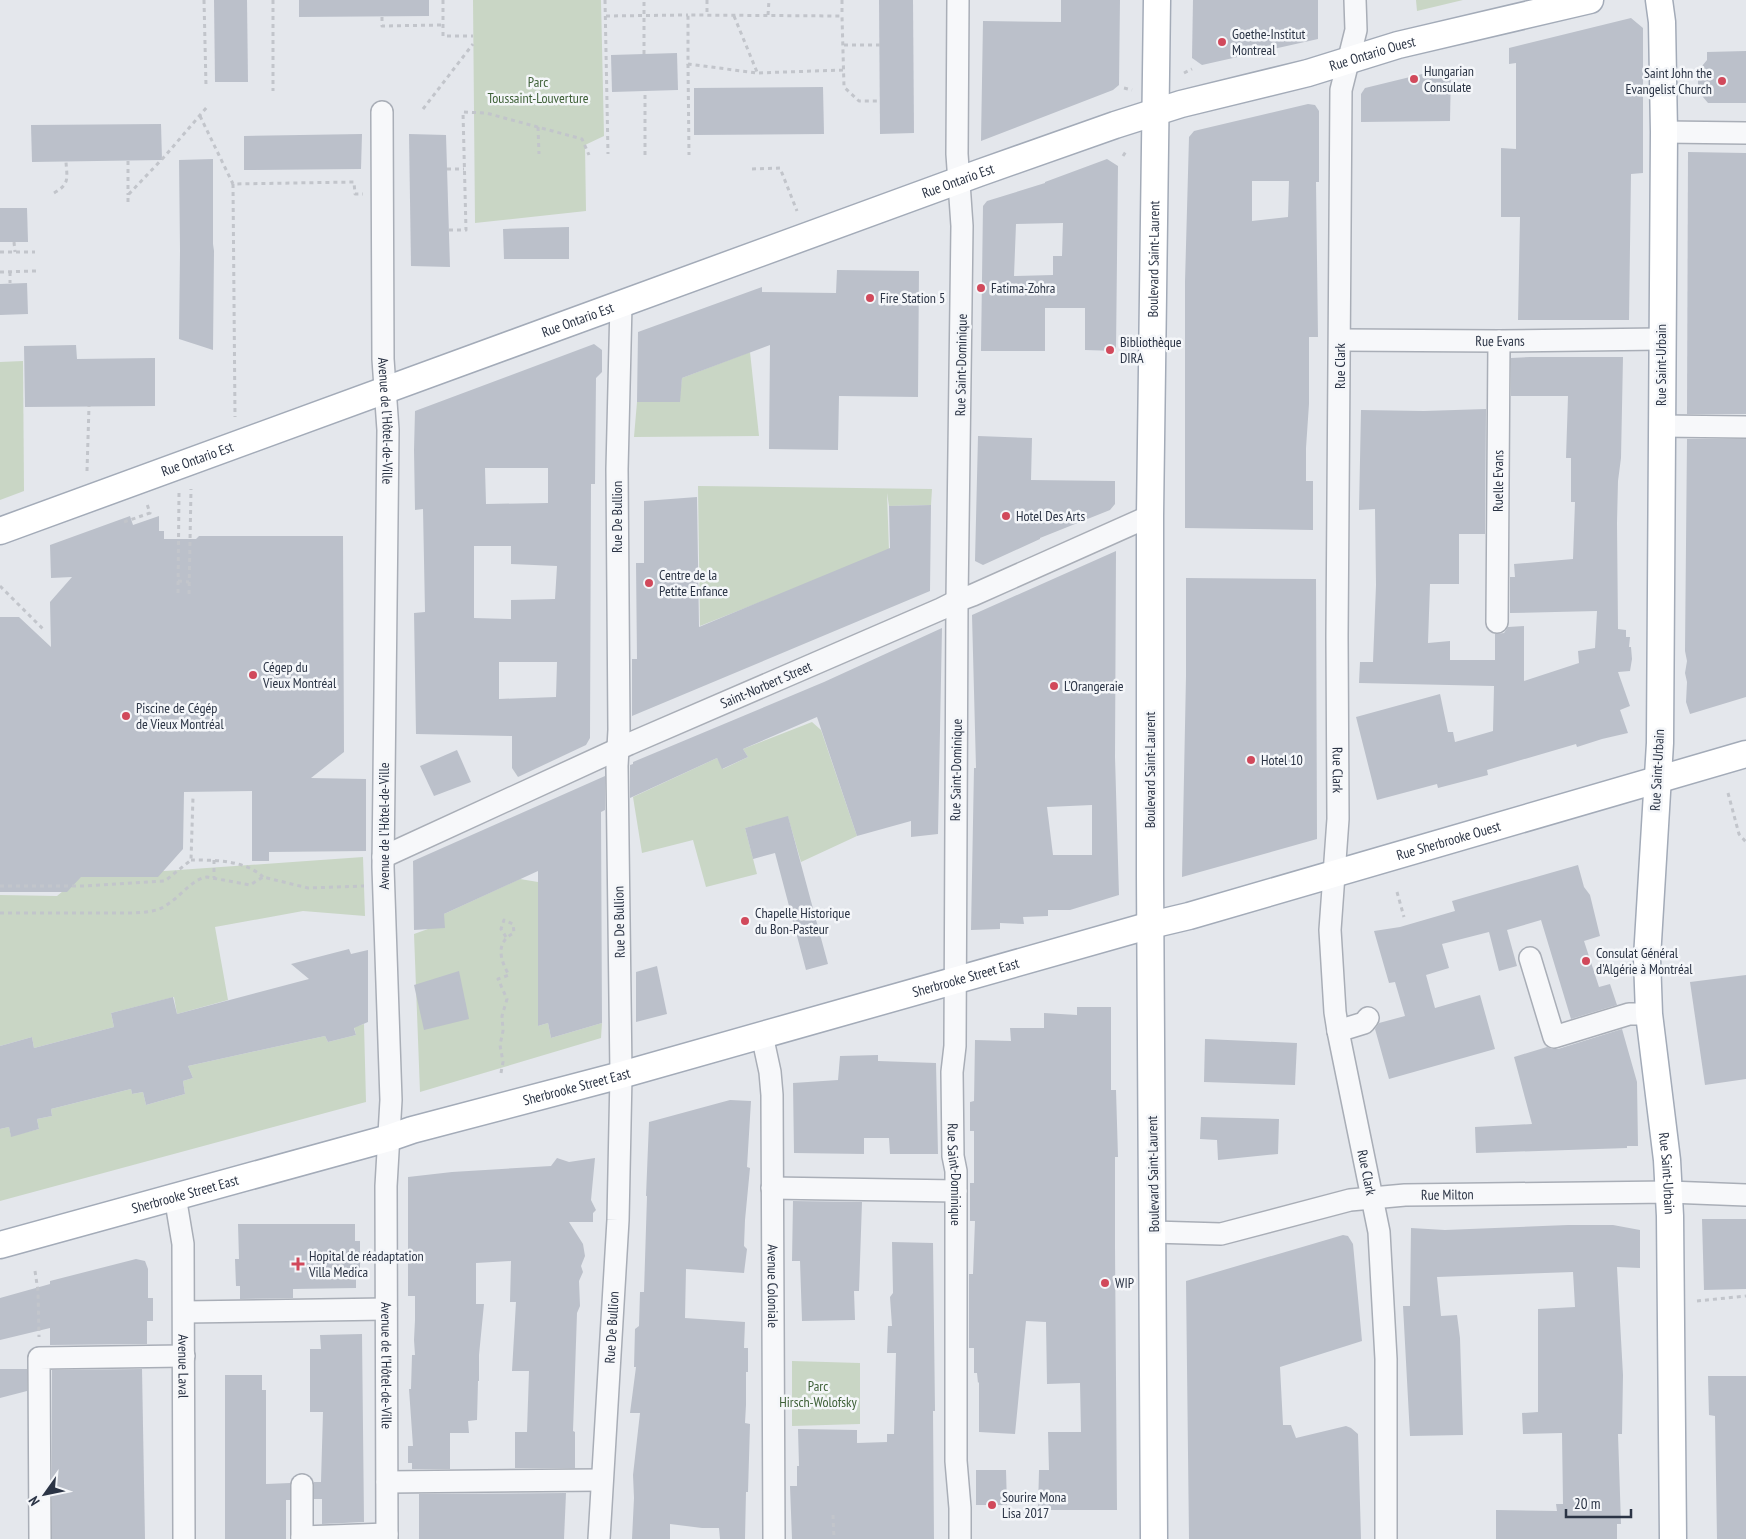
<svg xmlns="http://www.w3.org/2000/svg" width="1746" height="1539" font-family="'PT Sans Narrow',sans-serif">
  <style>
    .green { fill: #c9d6c5 }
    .building { fill: #bbc0ca; fill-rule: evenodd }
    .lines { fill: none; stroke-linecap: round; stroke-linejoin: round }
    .minor-casing { stroke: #a9aeb7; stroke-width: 24 }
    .major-casing { stroke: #a3abb8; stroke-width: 29 }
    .path { stroke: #c2c5cb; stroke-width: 3; stroke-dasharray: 4 4; stroke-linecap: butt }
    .minor { stroke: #f7f8fa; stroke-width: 21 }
    .major { stroke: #fff; stroke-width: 26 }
    .poi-dot { fill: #d1495b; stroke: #f4f6f9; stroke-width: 2 }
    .labels { text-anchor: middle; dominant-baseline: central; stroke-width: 5; stroke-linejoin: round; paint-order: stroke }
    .poi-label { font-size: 14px; fill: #2b3445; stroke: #f4f6f9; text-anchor: start }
    .street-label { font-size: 14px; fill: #2b3445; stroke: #f4f6f9 }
    .park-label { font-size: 14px; fill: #3f6138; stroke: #f4f6f9 }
  </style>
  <rect width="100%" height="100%" fill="#e4e7ec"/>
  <g class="green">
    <polygon points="473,0 601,0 604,136 585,145 586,211 475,223"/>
    <polygon points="1416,0 1463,0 1417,11"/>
    <polygon points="750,352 759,436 634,437 637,402 679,402 682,378"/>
    <polygon points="23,361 24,491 0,500 0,362"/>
    <polygon points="698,486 932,489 931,505 889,506 887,493 889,551 700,626"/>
    <polygon points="812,722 821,730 857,836 801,862 788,817 745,828 757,874 706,887 693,840 642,853 633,797 717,758 723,769 748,757 743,749"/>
    <polygon points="363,857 365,916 303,911 215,927 228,1000 177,1014 174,997 111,1013 114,1027 34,1048 32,1037 0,1046 0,895 57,896 80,877"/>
    <polygon points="520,879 538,882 538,1026 548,1023 551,1038 602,1023 601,1038 420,1092 414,934 428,929 444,914"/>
    <polygon points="364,1024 366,1102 0,1201 0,1129 9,1127 11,1136 39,1129 37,1119 52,1116 51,1109 131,1089 132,1094 143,1092 146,1105 185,1094 183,1081 193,1078 188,1066 325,1036 328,1042 356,1035 354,1027"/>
    <polygon points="792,1361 860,1363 860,1424 792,1426"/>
  </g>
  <g class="building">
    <polygon points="214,0 247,0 248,82 215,82"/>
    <polygon points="299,0 429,0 429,16 299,17"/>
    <polygon points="879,0 913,0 914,133 880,134"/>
    <polygon points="1061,0 1120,0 1119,85 1113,90 981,141 983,21 1061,22"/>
    <polygon points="1193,0 1318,0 1318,39 1202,65 1192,58"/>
    <polygon points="1631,18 1643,28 1643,173 1631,174 1629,320 1518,320 1520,217 1501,217 1501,148 1516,149 1516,63 1509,64 1509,48"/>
    <polygon points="1746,51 1746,103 1708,103 1698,91 1698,71 1707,60 1707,52"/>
    <polygon points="677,53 678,90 612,92 611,55"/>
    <polygon points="1451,67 1450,121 1361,122 1361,94 1365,88"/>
    <polygon points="823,87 824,134 694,135 694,88"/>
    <path d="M1308,104L1315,105L1319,111V182H1316L1318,337H1309V404L1306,448V481H1313V530L1185,528V282L1189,137L1194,131L1198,130ZM1252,181H1289L1288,217L1252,221Z"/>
    <polygon points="161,124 162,160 32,162 31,125"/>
    <polygon points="362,134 361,169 244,170 244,136"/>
    <polygon points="409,134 446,135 450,267 411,266"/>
    <polygon points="1688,152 1746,153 1746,414 1687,414"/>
    <polygon points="213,159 213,244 214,251 213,350 179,339 180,251 179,160"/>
    <path d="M1107,159L1118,166L1116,351L1085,350V308H1045V351H981L983,206L987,201L1045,183V182ZM1063,223L1062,256H1053V275L1014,276L1016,224Z"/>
    <polygon points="0,208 27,208 28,242 0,242"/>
    <polygon points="569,227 569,259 504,259 503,229"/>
    <polygon points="837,270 919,271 918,397 839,396 838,450 769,449 770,345 682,378 680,402 637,402 638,332 762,287 762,292 836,293"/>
    <polygon points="27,283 28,314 0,315 0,284"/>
    <path d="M594,344L602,350V372L596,378L595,484H591L590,738L586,745L518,777L512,768V736L416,734L414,613L425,612L423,509L415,510L414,450L415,411ZM485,468H548V503L486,504ZM474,546H511V564L557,566L555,599L511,600V619L474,618ZM499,662H557L556,697L499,699Z"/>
    <polygon points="76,345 77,359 155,358 155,406 25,407 24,346"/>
    <polygon points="1530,357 1623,357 1621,458 1618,481 1617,523 1618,629 1626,630 1626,637 1630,637 1629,647 1631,647 1632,659 1630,671 1618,672 1630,706 1620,710 1628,733 1602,739 1577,747 1576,744 1487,770 1488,775 1438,788 1437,784 1377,800 1356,717 1440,694 1448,732 1453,732 1455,742 1493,731 1494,686 1359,683 1360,662 1373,662 1376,585 1375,509 1359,510 1361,410 1424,411 1486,409 1485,534 1459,534 1459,584 1430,584 1428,643 1450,641 1450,660 1495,660 1495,634 1504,633 1508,627 1524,626 1524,681 1579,663 1578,651 1595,648 1597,611 1510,613 1510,577 1515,577 1514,564 1573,559 1575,502 1571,502 1571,458 1566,458 1568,396 1511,396 1511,358"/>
    <polygon points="978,436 1032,438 1031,480 1115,481 1115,504 1110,510 1040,538 1040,539 983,565 975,561"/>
    <polygon points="1687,439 1746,439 1746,697 1690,714 1686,702 1687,682 1685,673 1687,661 1685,651"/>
    <polygon points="697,497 699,627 890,548 889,506 931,505 930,591 632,716 632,659 637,659 636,563 644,563 644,501"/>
    <polygon points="130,516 133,525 159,516 159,531 164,531 164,539 196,539 199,536 343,536 344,752 311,778 366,779 366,851 269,852 269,861 252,861 252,791 184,792 183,849 158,877 81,877 67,892 0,892 0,617 19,617 51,647 50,602 72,577 51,578 50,545"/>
    <path d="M1116,551L1115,757L1119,895L1070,910H1048V916L1023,917L1024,924L1000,923V929L971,930L974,768H976L972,615ZM1092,805V855H1053L1047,807Z"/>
    <polygon points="1186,578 1316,579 1317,839 1182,877 1186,676"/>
    <polygon points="942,628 938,834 911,837 911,821 857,836 817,717 743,749 748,757 722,769 717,758 630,798 630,765 633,764 633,762 824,682"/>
    <polygon points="457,750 471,782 434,796 420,766"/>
    <polygon points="605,776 605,810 601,812 602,1023 551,1038 548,1023 538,1026 538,871 444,914 445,928 414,930 413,861"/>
    <polygon points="788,816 828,964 806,970 775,853 753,859 745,828"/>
    <polygon points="1578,865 1584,887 1590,895 1600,936 1584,941 1599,987 1610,984 1617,1005 1571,1019 1541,920 1507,930 1517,966 1499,971 1489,932 1442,944 1449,968 1426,975 1435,1008 1480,995 1495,1049 1389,1079 1375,1029 1379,1023 1405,1016 1395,982 1389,983 1374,931 1400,927 1455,911 1452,901"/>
    <polygon points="349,949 351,954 368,950 368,1022 354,1028 356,1035 328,1042 325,1036 188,1066 193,1078 183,1081 185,1094 146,1105 143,1092 132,1094 131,1089 51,1109 52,1116 37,1119 39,1129 11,1137 9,1127 0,1129 0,1046 32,1037 34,1048 114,1027 111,1013 173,997 177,1014 309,979 291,964"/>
    <polygon points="657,966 667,1014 636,1022 636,972"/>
    <polygon points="459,971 469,1019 424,1030 414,985"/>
    <polygon points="1746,975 1746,1079 1705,1085 1690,982"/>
    <polygon points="1077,1007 1111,1007 1111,1090 1116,1090 1118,1157 1115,1157 1115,1247 1117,1510 1038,1510 1039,1470 1049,1470 1048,1432 1081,1432 1080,1383 1047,1384 1046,1322 1026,1321 1015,1434 979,1432 979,1382 978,1383 977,1373 974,1373 974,1348 969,1348 969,1274 973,1274 975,1221 970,1221 970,1183 974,1183 974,1131 970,1131 970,1102 974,1101 975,1040 1011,1041 1010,1028 1044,1028 1044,1013 1077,1015"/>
    <polygon points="1622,1029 1637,1082 1638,1146 1627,1146 1627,1148 1476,1153 1475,1127 1532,1124 1514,1057 1547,1047 1552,1049 1558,1049"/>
    <polygon points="1205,1039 1297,1043 1295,1085 1204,1082"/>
    <polygon points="878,1055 878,1061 936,1063 938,1154 890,1154 889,1138 864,1138 864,1154 794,1153 793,1083 838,1080 840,1056"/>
    <polygon points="730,1100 751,1101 747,1167 750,1168 745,1220 744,1246 747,1249 744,1273 686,1269 685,1318 745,1322 744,1348 748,1348 748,1372 746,1372 746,1405 745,1423 750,1424 748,1492 746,1492 745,1539 720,1539 719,1528 702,1528 670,1524 670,1539 632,1539 634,1498 633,1475 640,1413 630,1413 636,1367 634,1367 635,1329 639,1326 640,1292 644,1292 647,1196 646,1196 649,1122"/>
    <polygon points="1201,1117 1279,1119 1278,1154 1218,1160 1217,1140 1200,1139"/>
    <polygon points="557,1158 569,1162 595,1158 591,1200 596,1210 593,1213 593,1222 569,1222 583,1244 585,1256 581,1266 583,1272 579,1281 580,1306 577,1313 573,1431 575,1432 575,1468 515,1468 515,1432 527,1432 529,1371 512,1371 516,1302 510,1302 511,1261 476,1263 476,1304 484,1304 479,1355 479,1381 478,1381 477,1420 468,1421 469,1433 450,1433 450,1469 412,1469 412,1463 408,1463 408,1446 413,1446 409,1389 411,1389 412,1355 415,1355 414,1340 415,1320 415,1296 408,1296 408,1177 452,1172 551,1166"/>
    <polygon points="793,1201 862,1202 859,1291 854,1291 855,1320 802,1321 800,1261 792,1261"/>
    <polygon points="1702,1219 1746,1219 1746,1289 1704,1290"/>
    <polygon points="238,1224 355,1224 355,1241 360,1241 360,1268 356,1269 356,1288 293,1289 293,1298 240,1299 240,1286 236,1286 235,1259 239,1259"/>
    <polygon points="1568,1225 1613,1225 1640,1230 1640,1268 1617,1267 1623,1375 1622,1434 1618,1434 1621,1524 1617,1524 1617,1539 1496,1539 1496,1510 1557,1511 1556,1504 1563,1504 1562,1433 1523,1434 1522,1413 1538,1412 1538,1309 1575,1307 1573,1272 1437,1277 1441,1316 1457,1315 1460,1338 1463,1435 1410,1436 1403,1306 1410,1306 1411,1228 1445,1230"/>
    <polygon points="1343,1235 1348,1236 1353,1244 1362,1341 1280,1367 1283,1425 1291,1425 1296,1438 1346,1426 1351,1428 1358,1434 1361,1539 1189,1539 1186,1281"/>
    <polygon points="892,1242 933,1243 935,1411 933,1411 934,1539 792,1539 790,1486 797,1486 797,1466 799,1466 798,1429 857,1430 857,1443 887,1442 887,1434 894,1434 896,1353 887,1353 888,1326 892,1326 890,1297 893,1293"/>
    <polygon points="136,1259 145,1261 148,1269 148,1298 153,1298 153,1321 147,1321 147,1344 50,1345 50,1328 0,1340 0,1298 50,1284 50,1281"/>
    <polygon points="362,1334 364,1522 322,1524 322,1499 314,1499 314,1482 321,1482 323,1412 310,1412 310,1349 321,1349 320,1335"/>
    <polygon points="0,1369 27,1369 27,1391 0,1398"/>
    <polygon points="142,1369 145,1539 52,1539 52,1370"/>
    <polygon points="225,1375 262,1375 262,1390 266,1390 266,1484 290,1483 290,1500 286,1500 286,1539 225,1539"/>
    <polygon points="1708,1376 1746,1376 1746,1539 1717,1539 1715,1416 1709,1415"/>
    <polygon points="976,1470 1006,1470 1007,1505 976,1505"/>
    <polygon points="566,1493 564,1539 419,1539 419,1494"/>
  </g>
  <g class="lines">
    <g class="minor-casing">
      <g id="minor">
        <path id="s1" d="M958,0L957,154L962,226L957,601L955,1046L952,1072L953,1156L956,1171V1461L960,1508V1539"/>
        <path id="s2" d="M1355,0L1356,30L1341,90L1337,637L1338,819L1330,930L1335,1012L1338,1031L1379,1232L1386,1359V1539"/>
        <path id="s3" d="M382,112L383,359L388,430L383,867L391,1100L386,1186L387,1539"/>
        <polyline points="1664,132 1746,133"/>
        <path id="s4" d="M1340,340L1499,341L1661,339"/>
        <polyline points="1661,426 1746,427"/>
        <path id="s5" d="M1497,622L1499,341"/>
        <path id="s6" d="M383,857L629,744L941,609L957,601L973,595L1150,516"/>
        <polyline points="1530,958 1554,1037 1629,1014 1649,1014"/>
        <polyline points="1338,1031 1364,1023 1368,1018"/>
        <path id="s7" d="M762,1035L770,1072L772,1095L774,1539"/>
        <polyline points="772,1188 956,1191"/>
        <path id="s8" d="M175,1196L183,1244L184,1539"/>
        <path id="s9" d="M1153,1232L1221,1234L1350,1200L1405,1195L1669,1192L1746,1195"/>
        <polyline points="184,1312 386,1309"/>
        <polyline points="387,1482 602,1480"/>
        <polyline points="302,1485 302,1539"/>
        <polyline points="302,1537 387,1534"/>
        <polyline points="40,1539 39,1358 184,1356"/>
        <path id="s10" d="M599,1539L618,1220L621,1075L617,766L619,730L617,469L621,304"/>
      </g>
    </g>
    <g class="major-casing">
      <g id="major">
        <path id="s11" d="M1659,0L1662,22L1664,132L1660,743L1647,958L1649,1014L1667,1160L1670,1216L1673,1539"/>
        <path id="s12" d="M0,531L979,173L1115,125L1181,104L1308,73L1398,45L1590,0"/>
        <path id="s13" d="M0,1245L389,1138L412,1130L621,1075L1151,925L1189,916L1746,754"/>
        <path id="s14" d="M1154,1539L1150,876V516L1157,0"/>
      </g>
    </g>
    <g class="path">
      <polyline points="204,0 206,86"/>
      <polyline points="273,0 273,91"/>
      <polyline points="443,0 443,36 473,36"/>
      <polyline points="605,0 608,154"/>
      <polyline points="707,0 707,15"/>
      <polyline points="842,0 842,16"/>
      <polyline points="768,15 769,0"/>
      <polyline points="606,16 688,15"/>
      <polyline points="734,16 757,72"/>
      <polyline points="382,17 382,26 443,25"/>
      <polyline points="844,45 880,45"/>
      <polyline points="644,54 644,0"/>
      <polyline points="688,64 689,155"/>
      <polyline points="843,70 757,73 688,64 688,15 842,16 844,87 859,101 880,101"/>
      <polyline points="1184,73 1192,69"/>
      <polyline points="1124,88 1132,90"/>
      <polyline points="423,109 473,44"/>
      <polyline points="200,116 233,184 354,182 355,194 363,194"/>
      <polyline points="538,127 539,154"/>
      <polyline points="645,155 645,91"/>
      <polyline points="1123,156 1127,150"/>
      <polyline points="128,161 128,195"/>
      <polyline points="447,169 464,169"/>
      <polyline points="752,169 780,168 797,211"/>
      <polyline points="233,184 235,417"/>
      <path d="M54,193C70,184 67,178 66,162"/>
      <polyline points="128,202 128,195 165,156 207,107"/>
      <polyline points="449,230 466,230 463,112 486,113 582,139 589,155"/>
      <polyline points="14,242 15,252"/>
      <polyline points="0,252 35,252"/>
      <polyline points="0,272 36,271"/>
      <polyline points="10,272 10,283"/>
      <polyline points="87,471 89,406"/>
      <polyline points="124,522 150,513 147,504"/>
      <polyline points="178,581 189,582"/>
      <polyline points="0,586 44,630"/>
      <polyline points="178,593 179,493"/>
      <polyline points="189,594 191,489"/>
      <polyline points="1728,793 1739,834 1746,842"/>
      <path d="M191,860C215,860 245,860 263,877"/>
      <polyline points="214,860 214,878"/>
      <polyline points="0,886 84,886 165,881 191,860 193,797"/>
      <polyline points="1397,892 1404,917"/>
      <path d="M0,913H134C146,912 158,912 168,904C181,896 192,879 207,877L250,885L263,877L308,888L364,886"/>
      <path d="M501,1073L503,1062L500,1045L503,1031L502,1016L507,999L498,979L509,975C500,960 495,942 514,933L513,924L504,920L501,929L506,937"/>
      <polyline points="35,1271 38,1291 39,1337"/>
      <polyline points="1697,1301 1746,1296"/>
      <polyline points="833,1515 834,1539"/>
    </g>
    <use href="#minor" class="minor"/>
    <use href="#major" class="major"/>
  </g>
  <g class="poi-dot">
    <circle cx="1222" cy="42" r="5"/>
    <circle cx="1414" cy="79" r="5"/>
    <circle cx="1722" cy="81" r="5"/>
    <circle cx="981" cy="288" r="5"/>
    <circle cx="870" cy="298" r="5"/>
    <circle cx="1110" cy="350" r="5"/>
    <circle cx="1006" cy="516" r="5"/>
    <circle cx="649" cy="583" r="5"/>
    <circle cx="253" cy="675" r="5"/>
    <circle cx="1054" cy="686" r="5"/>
    <circle cx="126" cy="716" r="5"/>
    <circle cx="1251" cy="760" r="5"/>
    <circle cx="745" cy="921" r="5"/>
    <circle cx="1586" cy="961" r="5"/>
    <path d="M295.5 1256.5h5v5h5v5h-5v5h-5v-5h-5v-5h5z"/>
    <circle cx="1105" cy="1283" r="5"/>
    <circle cx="992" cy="1505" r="5"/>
  </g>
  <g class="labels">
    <g class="poi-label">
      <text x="1232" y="34">Goethe-Institut<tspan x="1232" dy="16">Montreal</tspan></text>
      <text x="1424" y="71">Hungarian<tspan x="1424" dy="16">Consulate</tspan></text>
      <text x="1712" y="73" text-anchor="end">Saint John the<tspan x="1712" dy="16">Evangelist Church</tspan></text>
      <text x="991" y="288">Fatima-Zohra</text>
      <text x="880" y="298">Fire Station 5</text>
      <text x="1120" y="342">Bibliothèque<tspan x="1120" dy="16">DIRA</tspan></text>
      <text x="1016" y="516">Hotel Des Arts</text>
      <text x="659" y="575">Centre de la<tspan x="659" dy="16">Petite Enfance</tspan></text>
      <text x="263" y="667">Cégep du<tspan x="263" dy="16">Vieux Montréal</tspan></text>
      <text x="1064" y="686">L’Orangeraie</text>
      <text x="136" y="708">Piscine de Cégép<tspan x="136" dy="16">de Vieux Montréal</tspan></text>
      <text x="1261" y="760">Hotel 10</text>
      <text x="755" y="913">Chapelle Historique<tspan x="755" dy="16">du Bon-Pasteur</tspan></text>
      <text x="1596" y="953">Consulat Général<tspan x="1596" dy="16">d'Algérie à Montréal</tspan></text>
      <text x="309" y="1256">Hopital de réadaptation<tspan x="309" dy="16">Villa Medica</tspan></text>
      <text x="1115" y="1283">WIP</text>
      <text x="1002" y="1497">Sourire Mona<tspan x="1002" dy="16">Lisa 2017</tspan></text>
    </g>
    <g class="street-label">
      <text stroke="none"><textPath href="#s12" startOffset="1454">Rue Ontario Ouest</textPath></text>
      <text stroke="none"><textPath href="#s12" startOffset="1020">Rue Ontario Est</textPath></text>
      <text stroke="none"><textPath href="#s14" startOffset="1280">Boulevard Saint-Laurent</textPath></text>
      <text stroke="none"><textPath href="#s12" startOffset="615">Rue Ontario Est</textPath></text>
      <text stroke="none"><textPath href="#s4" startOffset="160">Rue Evans</textPath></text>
      <text transform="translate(961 365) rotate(-89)">Rue Saint-Dominique</text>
      <text transform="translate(1661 365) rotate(-90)">Rue Saint-Urbain</text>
      <text transform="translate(1340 366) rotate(-90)">Rue Clark</text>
      <text stroke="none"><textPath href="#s3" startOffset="309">Avenue de l'Hôtel-de-Ville</textPath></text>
      <text stroke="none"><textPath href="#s12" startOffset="210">Rue Ontario Est</textPath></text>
      <text stroke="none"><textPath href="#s5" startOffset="141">Ruelle Evans</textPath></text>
      <text transform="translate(617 517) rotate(-90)">Rue De Bullion</text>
      <text stroke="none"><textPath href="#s6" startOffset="420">Saint-Norbert Street</textPath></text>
      <text transform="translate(956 770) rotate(-89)">Rue Saint-Dominique</text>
      <text transform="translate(1150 770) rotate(-90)">Boulevard Saint-Laurent</text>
      <text transform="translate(1657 770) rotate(-87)">Rue Saint-Urbain</text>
      <text stroke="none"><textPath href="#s2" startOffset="772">Rue Clark</textPath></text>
      <text transform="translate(384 826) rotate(-90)">Avenue de l'Hôtel-de-Ville</text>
      <text stroke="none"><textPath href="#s13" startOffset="1504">Rue Sherbrooke Ouest</textPath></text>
      <text transform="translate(619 922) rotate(-91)">Rue De Bullion</text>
      <text stroke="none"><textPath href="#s13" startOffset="1002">Sherbrooke Street East</textPath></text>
      <text stroke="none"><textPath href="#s13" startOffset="598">Sherbrooke Street East</textPath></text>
      <text stroke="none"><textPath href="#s2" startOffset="1178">Rue Clark</textPath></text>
      <text stroke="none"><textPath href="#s1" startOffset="1175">Rue Saint-Dominique</textPath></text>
      <text transform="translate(1153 1174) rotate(-91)">Boulevard Saint-Laurent</text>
      <text stroke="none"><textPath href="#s11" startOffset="1175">Rue Saint-Urbain</textPath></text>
      <text stroke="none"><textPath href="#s13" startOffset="192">Sherbrooke Street East</textPath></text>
      <text stroke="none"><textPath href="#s9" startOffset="299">Rue Milton</textPath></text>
      <text stroke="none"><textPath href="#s7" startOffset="252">Avenue Coloniale</textPath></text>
      <text stroke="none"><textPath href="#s10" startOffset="212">Rue De Bullion</textPath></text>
      <text stroke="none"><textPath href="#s3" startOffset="1254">Avenue de l'Hôtel-de-Ville</textPath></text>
      <text stroke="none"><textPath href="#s8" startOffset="171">Avenue Laval</textPath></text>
    </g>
    <g class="park-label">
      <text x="538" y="82">Parc<tspan x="538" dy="16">Toussaint-Louverture</tspan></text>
      <text x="818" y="1386">Parc<tspan x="818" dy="16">Hirsch-Wolofsky</tspan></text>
    </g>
  </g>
  <g transform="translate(45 1494) rotate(237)" stroke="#f4f6f9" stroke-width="4" paint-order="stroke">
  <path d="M0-4L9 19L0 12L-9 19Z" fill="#2b3445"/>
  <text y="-8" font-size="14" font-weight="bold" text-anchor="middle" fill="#2b3445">N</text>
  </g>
  <path d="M1566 1509v8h65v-8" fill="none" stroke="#2b3445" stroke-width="2.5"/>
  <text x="1574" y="1509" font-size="15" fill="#2b3445" stroke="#f4f6f9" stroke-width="4" paint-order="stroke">20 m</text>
</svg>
